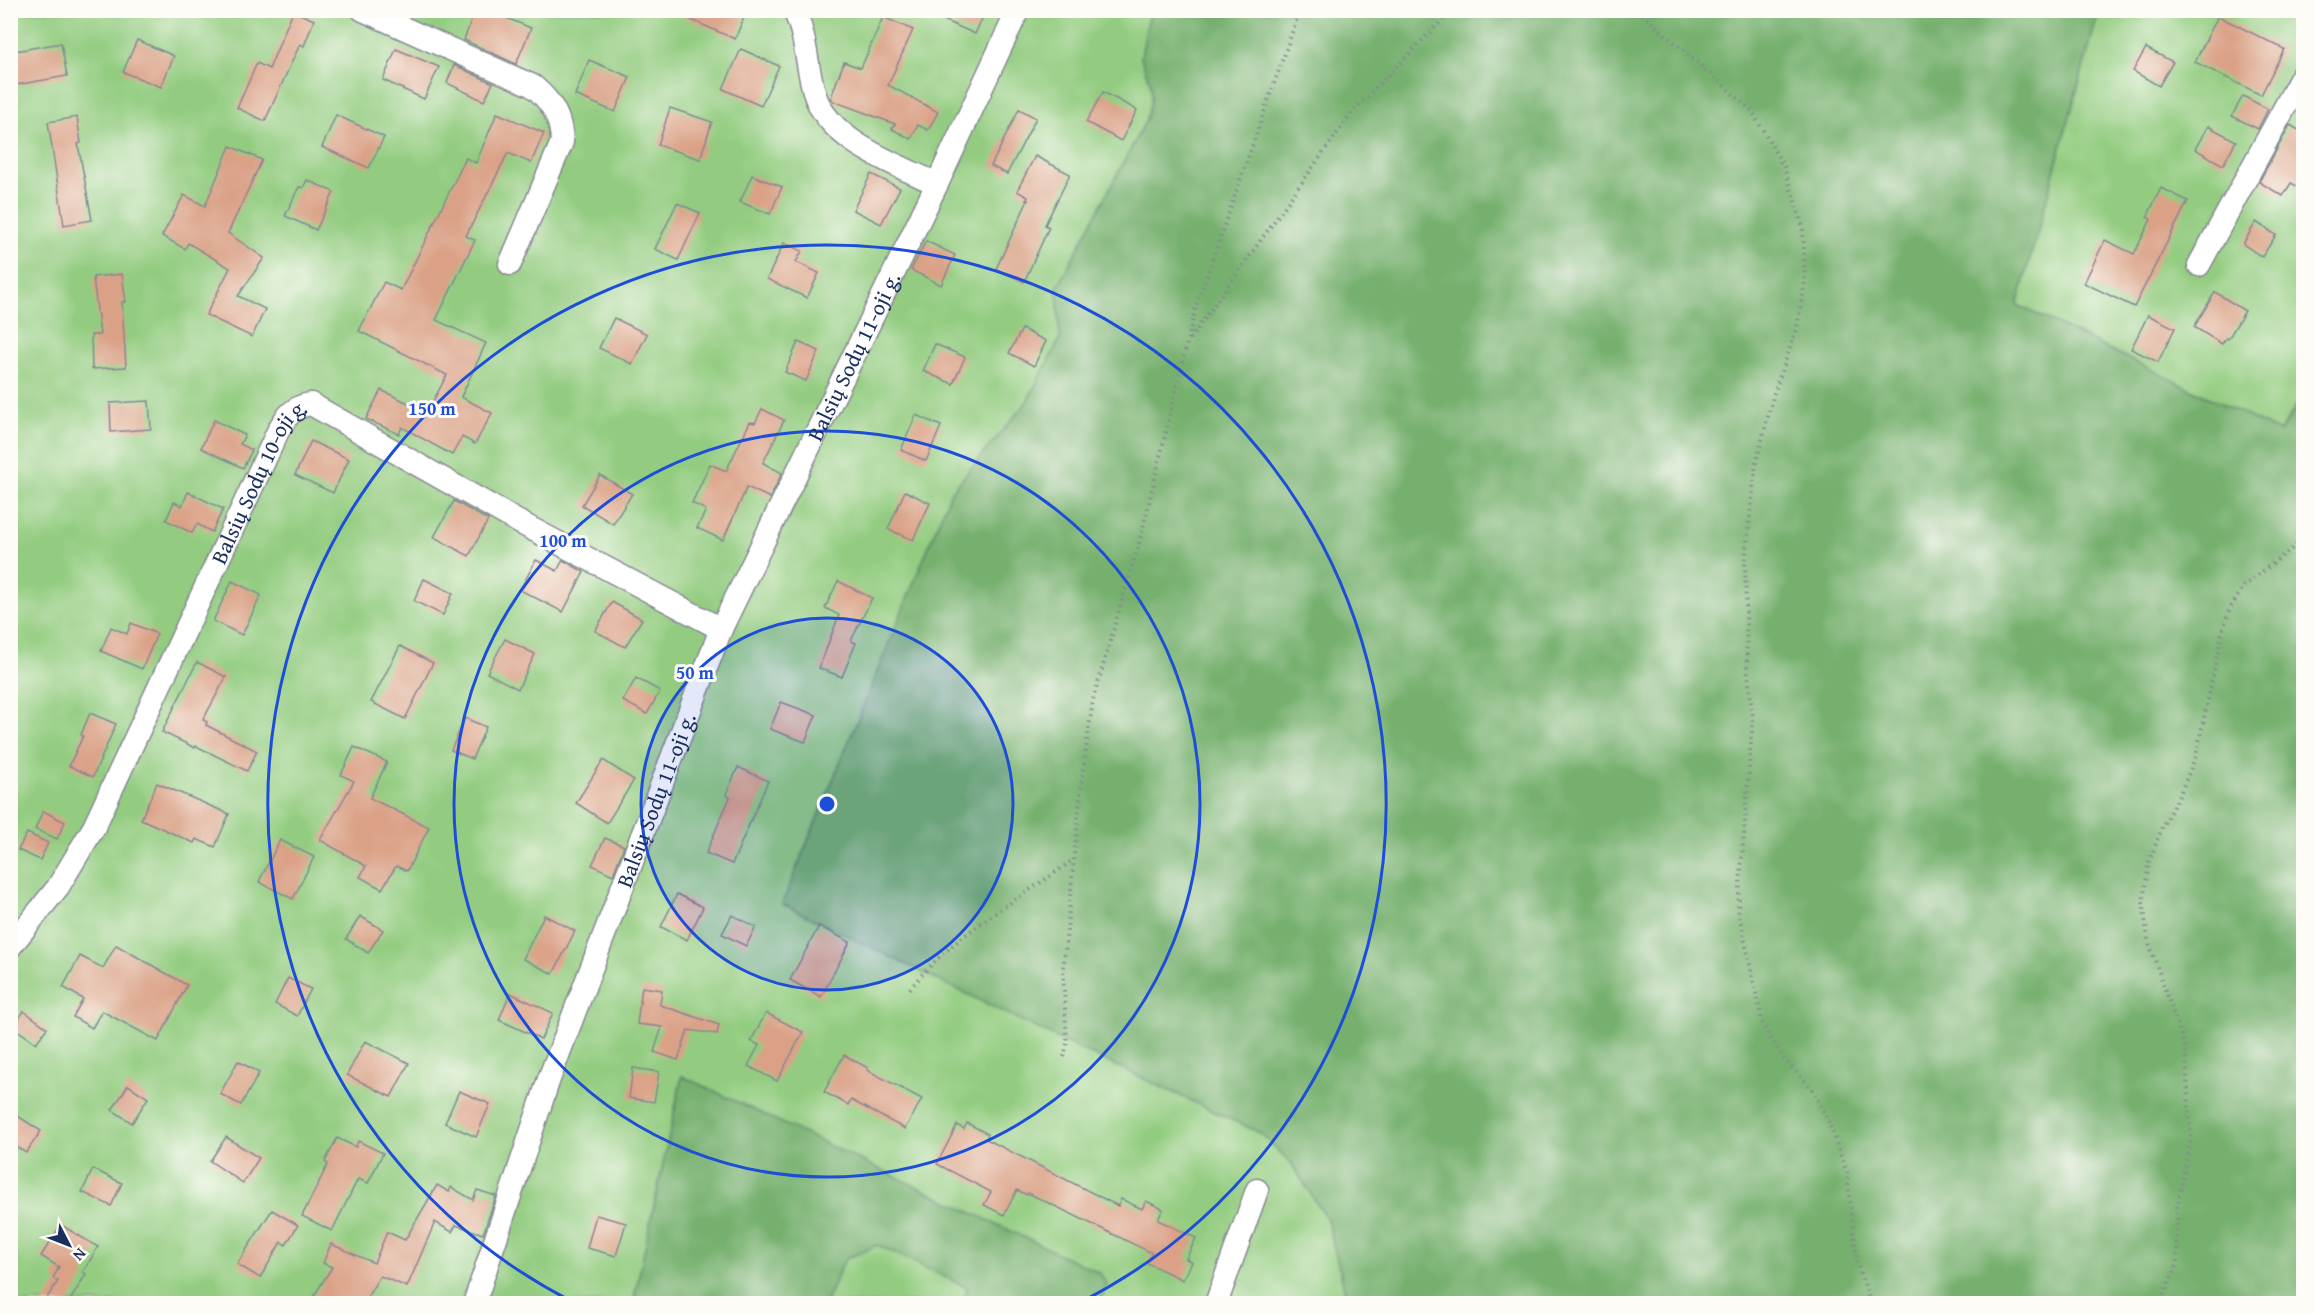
<svg xmlns="http://www.w3.org/2000/svg" width="2314" height="1314" font-family="'Gentium Book Plus',serif">
  <style>
    .green { fill: #93cc80; stroke: #577e6f; stroke-width: 1.5 }
    .forest { fill: #76b06e; stroke: #487066; stroke-width: 1.5 }
    .building { fill: #daa186 }
    .lines { fill: none; stroke-linecap: round; stroke-linejoin: round }
    .street-casing { stroke: #858891; stroke-width: 25 }
    .path { stroke: #858891; stroke-width: 4; stroke-dasharray: 1.5 4.5; stroke-linecap: butt }
    .street { stroke: #fff; stroke-width: 22 }
    .ring { fill: none; stroke: #1d4ed8; stroke-width: 3 }
    .labels { text-anchor: middle; dominant-baseline: central; stroke-width: 6; stroke-linejoin: round; paint-order: stroke }
    .street-label { font-size: 22px; fill: #1b2f5e; stroke: #fdfcf7 }
    .centre { fill: #1d4ed8; stroke: #fdfcf7; stroke-width: 3 }
    .ring-label { font-size: 18px; text-anchor: middle; font-weight: bold; fill: #1d4ed8; stroke: #fdfcf7; stroke-width: 6; stroke-linejoin: round; paint-order: stroke }
  </style>
  <rect width="100%" height="100%" fill="#fdfcf7"/>
  <filter id="ink" filterUnits="userSpaceOnUse"><feTurbulence type="fractalNoise" baseFrequency=".0167" numOctaves="2"/><feDisplacementMap in="SourceGraphic" scale="12" xChannelSelector="R" yChannelSelector="G"/><feConvolveMatrix kernelMatrix="1 2 1 2 8 2 1 2 1" color-interpolation-filters="sRGB"/></filter>
  <filter id="wash" filterUnits="userSpaceOnUse"><feTurbulence type="fractalNoise" baseFrequency=".008" numOctaves="4" result="noise"/><feDisplacementMap in="SourceGraphic" scale="24" xChannelSelector="R" yChannelSelector="G"/><feGaussianBlur stdDeviation="1.35" result="paint"/><feColorMatrix in="noise" values="0 0 0 0 0 0 0 0 0 0 0 0 0 0 0 0 0 1.4 0 .05"/><feComposite in="paint" operator="in"/></filter>
  <g filter="url(#wash)">
    <rect width="100%" height="100%" fill="#efe2c4"/>
    <g class="green">
      <polygon points="10,11 1152,11 1147,25 1141,58 1151,85 1151,101 1146,120 1057,288 1060,339 1026,403 951,492 1067,1043 1260,1132 1291,1163 1327,1219 1348,1303 1099,1303 1107,1285 682,1076 633,1303 11,1303"/>
      <polygon points="2099,11 2303,11 2303,394 2280,432 2017,305"/>
      <polygon points="878,1245 968,1288 962,1303 825,1304 845,1259"/>
    </g>
    <g class="forest">
      <polygon points="1152,11 2099,11 2017,305 2280,432 2303,395 2303,1303 1348,1303 1327,1219 1291,1163 1260,1133 1067,1043 782,904 951,492 1026,403 1060,339 1057,288 1146,120 1151,101 1151,85 1141,58 1147,25"/>
      <polygon points="682,1076 1100,1273 1107,1285 1099,1303 962,1303 968,1288 878,1245 845,1259 825,1303 633,1303"/>
    </g>
    <g id="blocks">
      <g class="building">
        <polygon points="475,10 487,10 531,28 516,64 464,40"/>
        <polygon points="669,10 747,10 735,39"/>
        <polygon points="921,10 986,10 975,34"/>
        <polygon points="293,11 314,20 304,46 300,44 265,121 237,108 257,63 269,69"/>
        <polygon points="2218,16 2284,49 2261,95 2195,62"/>
        <polygon points="883,17 913,30 888,85 938,112 928,130 918,125 911,139 892,129 895,124 833,101 831,97 844,62 861,68"/>
        <polygon points="137,40 174,56 161,87 123,72"/>
        <polygon points="61,43 67,76 10,86 10,52"/>
        <polygon points="2146,48 2173,62 2159,86 2133,71"/>
        <polygon points="396,49 439,67 424,99 383,80"/>
        <polygon points="741,49 779,66 761,106 723,89"/>
        <polygon points="589,60 630,77 615,112 575,95"/>
        <polygon points="454,65 493,83 484,101 447,83"/>
        <polygon points="1103,92 1137,110 1121,141 1086,122"/>
        <polygon points="2243,96 2268,109 2258,129 2232,116"/>
        <polygon points="670,108 712,122 700,159 658,145"/>
        <polygon points="1019,109 1036,118 1007,174 991,166"/>
        <polygon points="497,113 544,133 531,163 508,153 466,236 475,240 436,320 486,343 461,397 492,413 475,444 462,437 452,455 402,427 399,434 366,419 381,390 427,412 447,375 359,331 384,282 401,290 466,158 476,163"/>
        <polygon points="336,115 384,137 369,168 322,147"/>
        <polygon points="77,117 81,143 78,144 92,220 64,225 48,122"/>
        <polygon points="2290,125 2304,133 2304,190 2291,183 2283,196 2259,182"/>
        <polygon points="2208,126 2236,141 2223,165 2195,149"/>
        <polygon points="230,146 262,160 228,233 264,258 238,296 265,309 252,337 206,315 230,268 188,243 185,249 162,236 184,195 205,206"/>
        <polygon points="1035,156 1070,174 1045,225 1049,227 1024,282 996,269 1028,200 1026,200 1028,197 1017,191"/>
        <polygon points="871,174 900,188 881,224 853,210"/>
        <polygon points="752,175 782,187 770,214 740,202"/>
        <polygon points="307,180 334,192 316,230 285,216 299,187 303,188"/>
        <polygon points="2161,188 2188,201 2134,307 2084,283 2105,240 2134,254 2151,219 2147,217"/>
        <polygon points="677,203 700,213 678,260 655,249"/>
        <polygon points="2256,222 2276,235 2262,257 2243,244"/>
        <polygon points="926,241 955,255 941,285 911,270"/>
        <polygon points="784,243 802,251 796,262 819,273 807,298 767,279"/>
        <polygon points="122,274 126,302 122,302 126,367 92,369 91,335 100,335 93,277"/>
        <polygon points="2215,292 2245,311 2228,339 2226,338 2222,344 2194,327"/>
        <polygon points="2148,315 2175,328 2158,362 2131,349"/>
        <polygon points="614,318 647,334 632,364 599,348"/>
        <polygon points="1022,329 1046,341 1034,366 1009,353"/>
        <polygon points="798,342 819,351 806,381 785,372"/>
        <polygon points="935,344 965,357 953,384 923,371"/>
        <polygon points="149,401 151,429 111,432 110,403"/>
        <polygon points="762,409 784,420 763,463 782,473 770,498 747,487 723,540 697,528 706,510 692,503 710,464 726,471 750,422 755,423"/>
        <polygon points="916,415 941,426 926,461 901,450"/>
        <polygon points="214,420 245,435 240,444 252,450 243,468 201,448"/>
        <polygon points="311,441 349,459 333,493 295,475"/>
        <polygon points="600,475 632,494 613,524 582,505"/>
        <polygon points="905,491 930,503 913,540 888,529"/>
        <polygon points="188,492 223,509 212,532 197,524 192,533 166,520 174,502 182,506"/>
        <polygon points="454,501 488,520 469,556 434,537"/>
        <polygon points="536,560 557,571 563,560 584,572 563,612 520,590"/>
        <polygon points="424,579 453,593 443,615 414,601"/>
        <polygon points="232,581 261,595 242,635 213,621"/>
        <polygon points="838,581 872,598 851,641 856,643 842,677 819,668 839,615 825,608"/>
        <polygon points="612,602 642,619 625,647 595,631"/>
        <polygon points="131,623 157,634 142,669 101,651 111,627 127,634"/>
        <polygon points="505,639 535,654 518,689 487,673"/>
        <polygon points="400,646 433,663 405,719 371,702"/>
        <polygon points="197,662 226,677 203,720 207,722 206,725 257,751 247,771 196,746 195,748 162,732"/>
        <polygon points="636,678 660,691 647,714 623,701"/>
        <polygon points="781,702 816,715 805,742 770,729"/>
        <polygon points="90,713 116,724 93,777 69,766 83,736 81,735"/>
        <polygon points="465,718 486,727 472,759 451,750"/>
        <polygon points="354,747 387,762 370,798 429,827 407,871 396,866 382,889 360,877 366,866 320,840 354,781 341,775"/>
        <polygon points="603,760 634,780 607,823 576,803"/>
        <polygon points="738,767 768,781 732,864 706,853 730,797 726,795"/>
        <polygon points="157,783 229,814 215,847 196,839 194,843 141,819"/>
        <polygon points="43,811 65,822 57,839 35,829"/>
        <polygon points="27,833 48,843 40,860 18,850"/>
        <polygon points="605,838 624,846 613,875 592,865"/>
        <polygon points="280,840 314,857 293,899 259,882"/>
        <polygon points="677,894 703,907 687,940 661,927"/>
        <polygon points="544,915 575,931 553,974 523,959"/>
        <polygon points="732,915 756,927 746,946 722,934"/>
        <polygon points="360,916 383,930 368,953 346,939"/>
        <polygon points="819,926 850,942 821,997 790,980"/>
        <polygon points="116,945 187,985 158,1041 102,1011 92,1028 73,1017 83,999 63,987 80,956 103,968"/>
        <polygon points="288,978 311,989 297,1016 275,1004"/>
        <polygon points="642,987 662,990 660,1005 719,1025 717,1034 688,1030 678,1060 654,1052 662,1027 637,1024"/>
        <polygon points="510,993 553,1013 541,1039 499,1020"/>
        <polygon points="24,1011 47,1028 36,1043 13,1027"/>
        <polygon points="766,1013 803,1032 777,1081 748,1066 759,1045 751,1041"/>
        <polygon points="365,1041 409,1063 391,1097 347,1075"/>
        <polygon points="844,1055 868,1068 867,1070 922,1099 905,1129 851,1100 848,1105 824,1092"/>
        <polygon points="238,1061 259,1073 241,1105 220,1094"/>
        <polygon points="633,1068 659,1072 654,1102 629,1098"/>
        <polygon points="128,1085 148,1098 132,1123 112,1110"/>
        <polygon points="459,1091 490,1104 476,1137 445,1123"/>
        <polygon points="10,1111 41,1131 26,1153 10,1143"/>
        <polygon points="967,1123 988,1134 986,1139 1118,1206 1121,1199 1142,1209 1146,1201 1163,1209 1158,1220 1196,1238 1186,1259 1192,1262 1183,1280 1147,1263 1152,1253 1028,1193 1027,1195 1017,1190 1004,1215 984,1205 991,1192 937,1164 957,1125 964,1129"/>
        <polygon points="226,1137 259,1158 243,1183 210,1161"/>
        <polygon points="337,1138 356,1147 358,1141 383,1153 368,1183 358,1179 332,1231 302,1216 328,1164 325,1162"/>
        <polygon points="93,1169 122,1183 111,1206 82,1192"/>
        <polygon points="437,1185 449,1192 451,1187 473,1200 477,1190 496,1196 483,1234 456,1225 452,1232 435,1222 407,1287 380,1276 363,1304 309,1304 332,1267 323,1263 331,1244 374,1263 387,1232 405,1240"/>
        <polygon points="272,1210 298,1225 286,1245 281,1242 260,1278 237,1264"/>
        <polygon points="596,1215 626,1223 616,1256 587,1248"/>
        <polygon points="61,1225 98,1247 83,1272 86,1274 68,1304 43,1304 58,1281 53,1278 59,1267 41,1256"/>
      </g>
    </g>
  </g>
  <g filter="url(#ink)">
    <use href="#blocks" fill-opacity="0" stroke="#858891" stroke-width="1.5"/>
    <g class="lines">
      <g class="street-casing">
        <g id="street">
          <path d="M363,10L533,86C552,102 561,117 562,142L510,264"/>
          <polyline points="937,184 1018,10"/>
          <polyline points="2199,265 2304,72"/>
          <path id="s1" d="M10,947L58,887L94,827L279,429C287,415 295,406 311,404L517,521L721,629"/>
          <path id="s2" d="M474,1304L549,1079L721,629L937,184C896,164 830,142 815,95C806,67 807,37 794,10"/>
          <polyline points="1216,1304 1257,1190"/>
        </g>
      </g>
      <g class="path">
        <polyline points="1638,10 1752,111 1784,167 1803,227 1805,281 1797,328 1774,393 1756,463 1745,560 1747,666 1753,718 1738,909 1763,1025 1784,1059 1812,1088 1828,1120 1847,1173 1857,1263 1871,1304"/>
        <polyline points="1190,339 1353,111 1452,10"/>
        <path d="M910,989C953,934 1018,900 1073,860"/>
        <polyline points="1064,1057 1067,1043 1063,971 1082,778 1093,700 1141,536 1196,306 1300,10"/>
        <polyline points="2156,1304 2163,1296 2177,1266 2177,1207 2191,1138 2185,1047 2148,940 2143,902 2149,862 2163,825 2180,794 2196,756 2222,633 2230,608 2244,586 2304,539"/>
      </g>
      <use href="#street" class="street"/>
    </g>
  </g>
  <circle cx="827" cy="804" r="186" fill="#1d4ed8" fill-opacity=".12"/>
  <g class="ring">
    <circle cx="827" cy="804" r="186"/>
    <circle cx="827" cy="804" r="373"/>
    <path d="M573 1302A559 559 0 1 1 1081 1302"/>
  </g>
  <g class="labels">
    <g class="street-label">
      <text stroke="none"><textPath href="#s2" startOffset="1022">Balsių Sodų 11-oji g.</textPath></text>
      <text stroke="none"><textPath href="#s1" startOffset="531">Balsių Sodų 10-oji g.</textPath></text>
      <text stroke="none"><textPath href="#s2" startOffset="536">Balsių Sodų 11-oji g.</textPath></text>
    </g>
  </g>
  <circle cx="827" cy="804" r="9" class="centre"/>
  <g class="ring-label">
    <text x="432" y="415">150 m</text>
    <text x="563" y="547">100 m</text>
    <text x="695" y="679">50 m</text>
  </g>
  <rect width="2314" height="1314" fill="none" stroke="#fdfcf7" stroke-width="36"/>
  <g transform="translate(69 1245) rotate(132)" stroke="#fdfcf7" stroke-width="4.5" paint-order="stroke">
  <path d="M0-4.5L10 22L0 15L-10 22Z" fill="#1b2f5e"/>
  <text y="-9" font-size="16" font-weight="bold" text-anchor="middle" fill="#1b2f5e">N</text>
  </g>
</svg>
